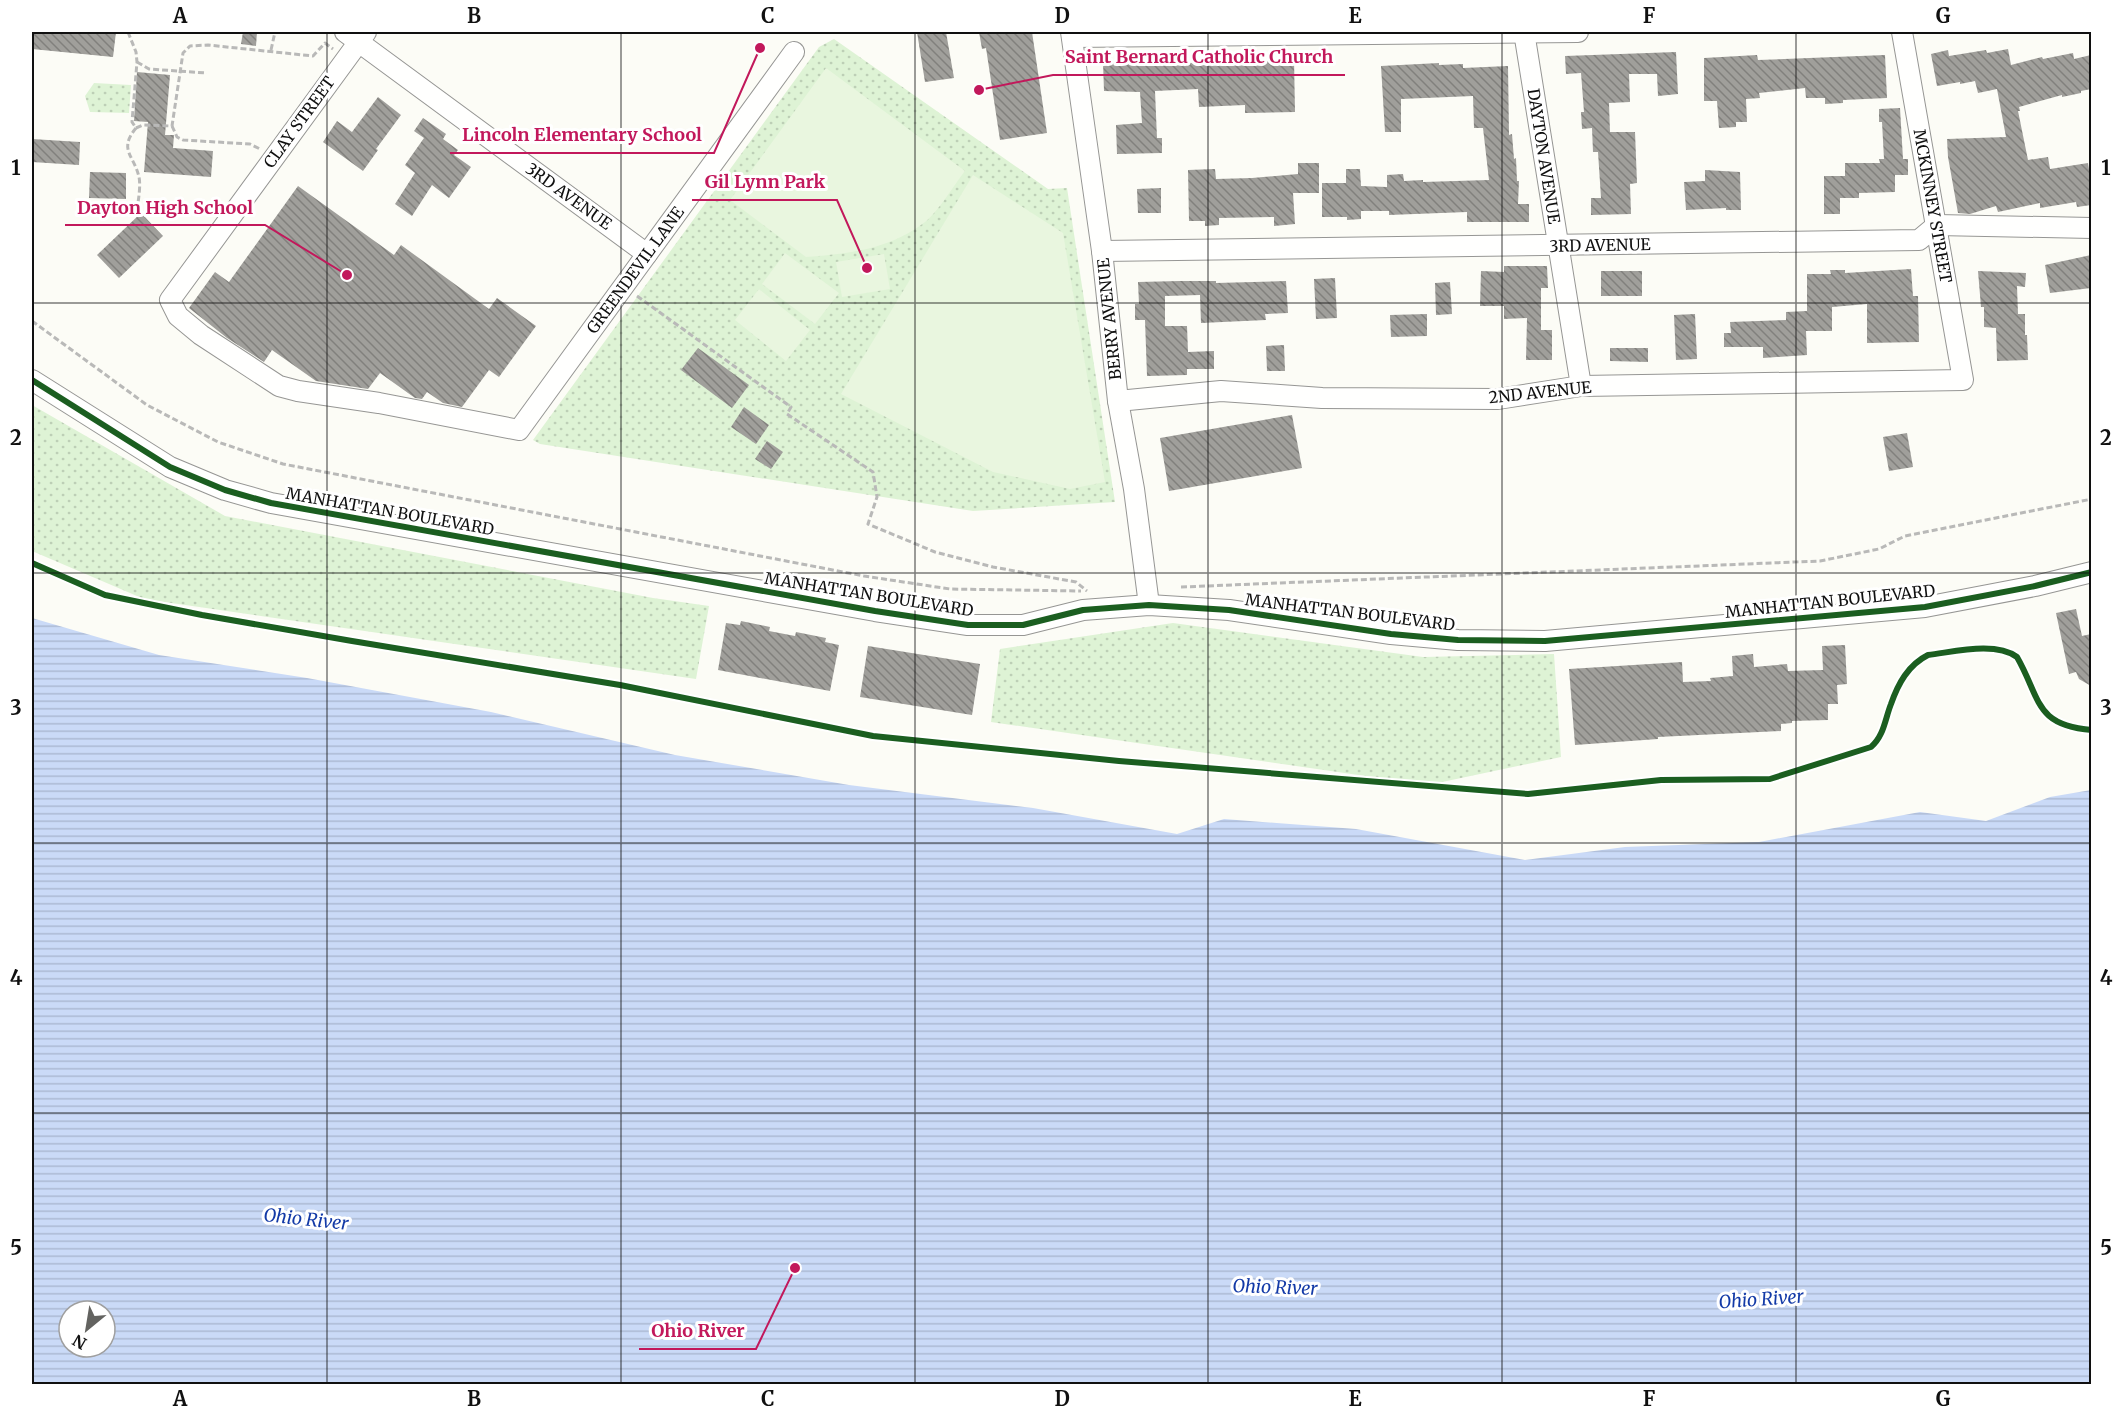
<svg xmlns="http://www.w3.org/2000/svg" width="2123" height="1416" font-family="Merriweather,serif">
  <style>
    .green { fill: url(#green-dots) }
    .pitch { fill: #e9f6df }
    .water { fill: url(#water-rules); fill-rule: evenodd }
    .building { fill: url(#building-back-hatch) }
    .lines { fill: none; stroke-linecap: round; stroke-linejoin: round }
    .minor-casing { stroke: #969694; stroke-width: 22 }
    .path { stroke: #b9b9b8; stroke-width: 3; stroke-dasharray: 6 3; stroke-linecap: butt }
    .minor { stroke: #fffffe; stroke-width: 20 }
    .cycleway-casing { stroke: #fff; stroke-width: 10 }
    .cycleway { stroke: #1b5e20; stroke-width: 6 }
    .grid { fill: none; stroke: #101010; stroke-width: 1.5; stroke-opacity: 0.55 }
    .labels { text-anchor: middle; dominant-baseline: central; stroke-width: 6; stroke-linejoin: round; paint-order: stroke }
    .street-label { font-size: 16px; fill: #101010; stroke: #fff }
    .water-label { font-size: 18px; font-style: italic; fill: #133aa7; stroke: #fff }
    .leader { fill: none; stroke: #c2185b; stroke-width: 2 }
    .callout-dot { fill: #c2185b; stroke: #fff; stroke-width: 2 }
    .callout-label { font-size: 18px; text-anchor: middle; font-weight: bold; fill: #c2185b; stroke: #fff; stroke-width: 6; stroke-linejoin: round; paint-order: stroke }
    .neatline { fill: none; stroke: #101010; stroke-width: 2 }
    .grid-label { font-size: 20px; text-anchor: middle; font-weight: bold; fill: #101010 }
  </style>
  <defs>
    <pattern id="green-dots" width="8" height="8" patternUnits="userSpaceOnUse" patternTransform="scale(1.5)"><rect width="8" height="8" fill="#def3d5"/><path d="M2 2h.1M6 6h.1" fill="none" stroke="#bdcfb6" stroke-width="1.8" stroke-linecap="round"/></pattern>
    <pattern id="water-rules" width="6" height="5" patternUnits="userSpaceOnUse" patternTransform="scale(1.5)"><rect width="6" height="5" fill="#cadaf7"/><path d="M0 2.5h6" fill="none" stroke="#acbad3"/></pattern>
    <pattern id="building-back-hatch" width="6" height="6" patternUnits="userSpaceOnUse" patternTransform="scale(1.5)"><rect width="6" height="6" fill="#a09f9b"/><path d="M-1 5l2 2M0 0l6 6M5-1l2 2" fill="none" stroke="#81807d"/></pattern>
  </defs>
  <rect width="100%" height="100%" fill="#fcfcf6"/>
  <g class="green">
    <polygon points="834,39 1048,189 1067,188 1115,502 973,511 540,444 533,440 819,47"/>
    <polygon points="94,83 131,85 129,113 90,112 85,96"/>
    <polygon points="32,405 225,516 653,598 709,606 696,679 144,599 32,551"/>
    <polygon points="1173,623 1423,657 1554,654 1561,757 1428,785 991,722 1000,649"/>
  </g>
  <g class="pitch">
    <path d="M826,68L965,171C954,185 938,212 925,222C891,249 848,254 806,257L730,200Z"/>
    <polygon points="973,175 1063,233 1105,482 1070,489 993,472 841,394"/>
    <polygon points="785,253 839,293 815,324 762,284"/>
    <polygon points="884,254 890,289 842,297 836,262"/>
    <polygon points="759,289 810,330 786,361 735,320"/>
  </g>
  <path class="water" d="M32,618L159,655L307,678L491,712L675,755L849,785L1033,808L1177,834L1224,819L1356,829L1525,860L1625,847L1759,842L1920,812L1986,821L2050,797L2091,790V1384H32ZM69,1311H105V1347H69Z"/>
  <g class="building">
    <polygon points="32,32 116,32 113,57 32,49"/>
    <polygon points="243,32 257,32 256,46 241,44"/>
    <polygon points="917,32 946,32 954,78 925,82"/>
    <polygon points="979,32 1032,32 1047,133 1000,140 986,48 982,49"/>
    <polygon points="2008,49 2011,65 2042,57 2043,59 2073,53 2074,59 2091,55 2091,89 2081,91 2081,93 2062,97 2062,95 2019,107 2020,111 2018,111 2028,160 2048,157 2050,169 2088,163 2091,182 2091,205 2077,207 2076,202 2040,208 2040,203 1998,212 1996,206 1970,214 1958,213 1948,157 1947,139 2006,137 1997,89 1978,93 1975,81 1960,84 1960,82 1937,86 1931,54 1948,50 1949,56 1986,50 1987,53"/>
    <polygon points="1676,52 1678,94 1658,96 1657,74 1629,74 1630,102 1609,103 1610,132 1635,132 1637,183 1630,184 1631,214 1591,215 1591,198 1601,198 1598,152 1593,152 1592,128 1582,129 1581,112 1584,112 1581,73 1566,74 1565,56"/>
    <polygon points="1187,54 1188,63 1240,60 1240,62 1281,61 1281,59 1294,59 1295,112 1245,113 1245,105 1199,107 1198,89 1155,91 1157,138 1162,138 1162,153 1117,154 1116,125 1142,123 1140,92 1104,91 1103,62 1168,60 1168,55"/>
    <polygon points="1757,55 1758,60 1885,55 1887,98 1843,100 1843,103 1825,104 1825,98 1806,98 1805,88 1759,93 1760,98 1746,99 1747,122 1736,122 1736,127 1719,128 1717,101 1704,101 1704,58"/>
    <polygon points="1439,63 1439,65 1463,64 1463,68 1508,66 1509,135 1512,134 1514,159 1516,158 1517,181 1519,181 1518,204 1529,204 1529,222 1467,222 1467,212 1389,215 1389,211 1361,211 1361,219 1347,220 1347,217 1322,217 1322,183 1346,183 1346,169 1360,169 1361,186 1387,187 1387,175 1403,174 1404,181 1423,180 1423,182 1489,180 1483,128 1474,128 1473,96 1401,99 1401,132 1385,132 1381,66"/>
    <polygon points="137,72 170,75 165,135 174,135 173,148 213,151 211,177 144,172 148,122 134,121"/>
    <polygon points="378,97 401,115 376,149 378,150 363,171 323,142 337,121 352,132"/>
    <polygon points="1900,108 1903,159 1908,159 1908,175 1895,175 1895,192 1859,193 1859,198 1840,198 1840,214 1824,214 1824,176 1845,176 1845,163 1880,163 1879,159 1884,159 1882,122 1879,122 1879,109"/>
    <polygon points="423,118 446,134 443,139 458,150 454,155 471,167 449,198 432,185 412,216 395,204 415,173 405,165 424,138 414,131"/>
    <polygon points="32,139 80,142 79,165 32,162"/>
    <polygon points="1298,163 1319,163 1319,193 1293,193 1295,224 1274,226 1274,217 1219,218 1219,225 1205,226 1205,221 1189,221 1188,170 1215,169 1216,179 1252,178 1298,174"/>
    <polygon points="1705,170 1740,172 1741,210 1726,210 1726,208 1686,210 1684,182 1705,181"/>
    <polygon points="90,172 126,173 126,199 89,198"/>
    <polygon points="298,186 394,255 401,245 489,309 497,298 536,326 499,377 489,370 462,407 443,403 427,392 422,399 415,398 380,373 368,389 316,381 272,350 264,362 227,338 189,308 215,272 229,282"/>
    <polygon points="1161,188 1161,213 1138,213 1137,189"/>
    <polygon points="141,213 163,236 119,278 97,255"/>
    <polygon points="2091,255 2091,288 2050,293 2045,265"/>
    <polygon points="1504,266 1547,266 1548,288 1541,288 1541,330 1552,330 1552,360 1526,360 1527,318 1504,319 1504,306 1480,306 1481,271 1504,272"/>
    <polygon points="1911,269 1913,296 1918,296 1919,342 1867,343 1867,304 1832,307 1832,331 1806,331 1807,355 1763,358 1763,347 1724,347 1724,333 1731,333 1730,322 1786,320 1786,312 1807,311 1807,274 1831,274 1830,270 1845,270 1845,273"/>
    <rect x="1601" y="271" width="41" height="25"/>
    <polygon points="1978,271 2026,273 2025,287 2017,286 2018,314 2025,314 2025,335 2027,335 2028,360 1997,361 1996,328 1984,327 1984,307 1981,307"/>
    <polygon points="1335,278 1337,318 1316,319 1314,279"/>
    <polygon points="1180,281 1216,281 1216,283 1286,281 1288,313 1265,314 1266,320 1201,323 1200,295 1165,296 1165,326 1187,326 1188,352 1214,351 1214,369 1187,369 1187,375 1147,376 1145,320 1135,320 1135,304 1139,304 1138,282"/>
    <polygon points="1450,282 1452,314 1436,315 1435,283"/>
    <polygon points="1427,314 1427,336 1391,337 1390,315"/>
    <polygon points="1695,314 1697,359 1676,360 1674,315"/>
    <polygon points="1284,345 1285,371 1267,371 1266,346"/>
    <polygon points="698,348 749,385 732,408 681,370"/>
    <polygon points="1610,348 1648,348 1648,362 1610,361"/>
    <polygon points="744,407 769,425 756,444 731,427"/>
    <polygon points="1292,415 1302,468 1169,491 1160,438"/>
    <polygon points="1907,433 1913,467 1889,471 1883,437"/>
    <polygon points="767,441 783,452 771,469 755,459"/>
    <polygon points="2076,609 2082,636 2091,634 2091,686 2079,679 2076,672 2069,674 2056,613"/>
    <polygon points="741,621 770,627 769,631 795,636 796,632 826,638 825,642 839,645 830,691 718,670 726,623 740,625"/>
    <polygon points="1845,645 1847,684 1837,685 1838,704 1828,704 1828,720 1792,721 1792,723 1781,724 1781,731 1658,737 1658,739 1575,745 1569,669 1682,662 1683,682 1711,681 1710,678 1733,676 1732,656 1753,654 1754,667 1787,664 1788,671 1823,670 1822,646"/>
    <polygon points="868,646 980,664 972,715 860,697"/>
  </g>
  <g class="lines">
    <g class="minor-casing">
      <g id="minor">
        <polyline points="345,32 647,254"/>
        <polyline points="366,32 170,300 178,316 201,335 279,386 298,391 379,403 519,430 794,52"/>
        <polyline points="1071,32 1102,251 1118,401 1134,489 1149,605"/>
        <polyline points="1524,32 1581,386"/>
        <polyline points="1072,37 1578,32"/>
        <polyline points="1102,251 1919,240 1937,225 2092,228"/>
        <polyline points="32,380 170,467 225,490 271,503 875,611 968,625 1023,625 1083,610 1149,605 1229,610 1391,634 1458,640 1545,641 1925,607 2035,586 2092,572"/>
        <polyline points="1118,401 1221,391 1322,398 1498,399 1581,386 1963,380 1902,32"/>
      </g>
    </g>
    <g class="path">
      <path d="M128,32L136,52L137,62L132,122L136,128C118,150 134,155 139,177C141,187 138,201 137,211"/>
      <polyline points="271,50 275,32"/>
      <polyline points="137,62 149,69 207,73"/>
      <polyline points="172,126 177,137 183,140 250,144 260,149"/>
      <polyline points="136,128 143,125 172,126 183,53 190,46 208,45 313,56 325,43 333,49"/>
      <polyline points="637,296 791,407 787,414 873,472 877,497 868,524 935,552 993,567 1076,582 1087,591"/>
      <polyline points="32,321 147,405 218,442 283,464 864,576 950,589 1081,591"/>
      <polyline points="1181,587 1820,561 1879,549 1905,536 2092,499"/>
    </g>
    <use href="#minor" class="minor"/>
    <g class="cycleway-casing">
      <g id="cycleway">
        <polyline points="32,380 170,467 225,490 271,503 875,611 968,625 1023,625 1083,610 1149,605 1229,610 1391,634 1458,640 1545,641 1925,607 2035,586 2092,572"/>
        <path d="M32,563L105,595L202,615L352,641L620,685L873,736L1119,761L1528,794L1661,780L1770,779L1871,747C1884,736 1885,719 1891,704C1898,684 1908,665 1928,655C1954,652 1995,641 2017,657C2041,699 2034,725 2092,730"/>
      </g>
    </g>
    <use href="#cycleway" class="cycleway"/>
  </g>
  <path class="grid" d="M327,32V1384M621,32V1384M915,32V1384M1208,32V1384M1502,32V1384M1796,32V1384M32,303H2092M32,573H2092M32,843H2092M32,1113H2092"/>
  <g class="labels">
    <g class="street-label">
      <text transform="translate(299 122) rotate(-54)">CLAY STREET</text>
      <text transform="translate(1544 156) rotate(81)">DAYTON AVENUE</text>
      <text transform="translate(569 196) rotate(36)">3RD AVENUE</text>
      <text transform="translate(1933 206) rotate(80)">MCKINNEY STREET</text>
      <text transform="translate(1600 245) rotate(-1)">3RD AVENUE</text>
      <text transform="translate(635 270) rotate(-54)">GREENDEVIL LANE</text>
      <text transform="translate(1109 319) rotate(-96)">BERRY AVENUE</text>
      <text transform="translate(1540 392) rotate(-6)">2ND AVENUE</text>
      <text transform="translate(390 511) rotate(10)">MANHATTAN BOULEVARD</text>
      <text transform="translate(869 594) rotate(9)">MANHATTAN BOULEVARD</text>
      <text transform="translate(1830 601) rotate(-6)">MANHATTAN BOULEVARD</text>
      <text transform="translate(1350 612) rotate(7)">MANHATTAN BOULEVARD</text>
    </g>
    <g class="water-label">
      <text transform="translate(306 1219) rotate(6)">Ohio River</text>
      <text transform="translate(1275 1287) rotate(2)">Ohio River</text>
      <text transform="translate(1761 1299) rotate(-4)">Ohio River</text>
    </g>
  </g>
  <path class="leader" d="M979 90L1053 75H1345M760 48L714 153H450M867 268L837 200H692M347 275L265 225H65M795 1268L756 1349H639"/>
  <g class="callout-dot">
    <circle cx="979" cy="90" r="6"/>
    <circle cx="760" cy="48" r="6"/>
    <circle cx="867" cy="268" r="6"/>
    <circle cx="347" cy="275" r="6"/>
    <circle cx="795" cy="1268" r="6"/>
  </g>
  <g class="callout-label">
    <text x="1199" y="63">Saint Bernard Catholic Church</text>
    <text x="582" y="141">Lincoln Elementary School</text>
    <text x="765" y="188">Gil Lynn Park</text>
    <text x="165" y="214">Dayton High School</text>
    <text x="698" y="1337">Ohio River</text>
  </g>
  <rect width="2123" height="1416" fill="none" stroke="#ffffff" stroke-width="66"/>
  <g transform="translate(87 1329) rotate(210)"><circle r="28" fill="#ffffff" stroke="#9f9f9f" stroke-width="1.5"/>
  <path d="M0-4.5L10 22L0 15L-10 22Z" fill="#636360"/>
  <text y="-9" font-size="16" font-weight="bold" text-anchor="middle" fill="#101010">N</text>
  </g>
  <rect x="33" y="33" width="2057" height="1350" class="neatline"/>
  <g class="grid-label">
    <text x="180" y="23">A</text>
    <text x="474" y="23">B</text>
    <text x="768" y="23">C</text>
    <text x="1062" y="23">D</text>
    <text x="1355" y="23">E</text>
    <text x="1649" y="23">F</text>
    <text x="1943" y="23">G</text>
    <text x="16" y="175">1</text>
    <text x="2106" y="175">1</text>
    <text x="16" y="445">2</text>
    <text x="2106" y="445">2</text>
    <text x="16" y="715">3</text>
    <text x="2106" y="715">3</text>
    <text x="16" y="985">4</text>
    <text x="2106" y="985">4</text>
    <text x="16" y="1255">5</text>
    <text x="2106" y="1255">5</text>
    <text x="180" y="1406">A</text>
    <text x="474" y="1406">B</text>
    <text x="768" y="1406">C</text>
    <text x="1062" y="1406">D</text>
    <text x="1355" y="1406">E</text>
    <text x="1649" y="1406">F</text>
    <text x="1943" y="1406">G</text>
  </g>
</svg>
